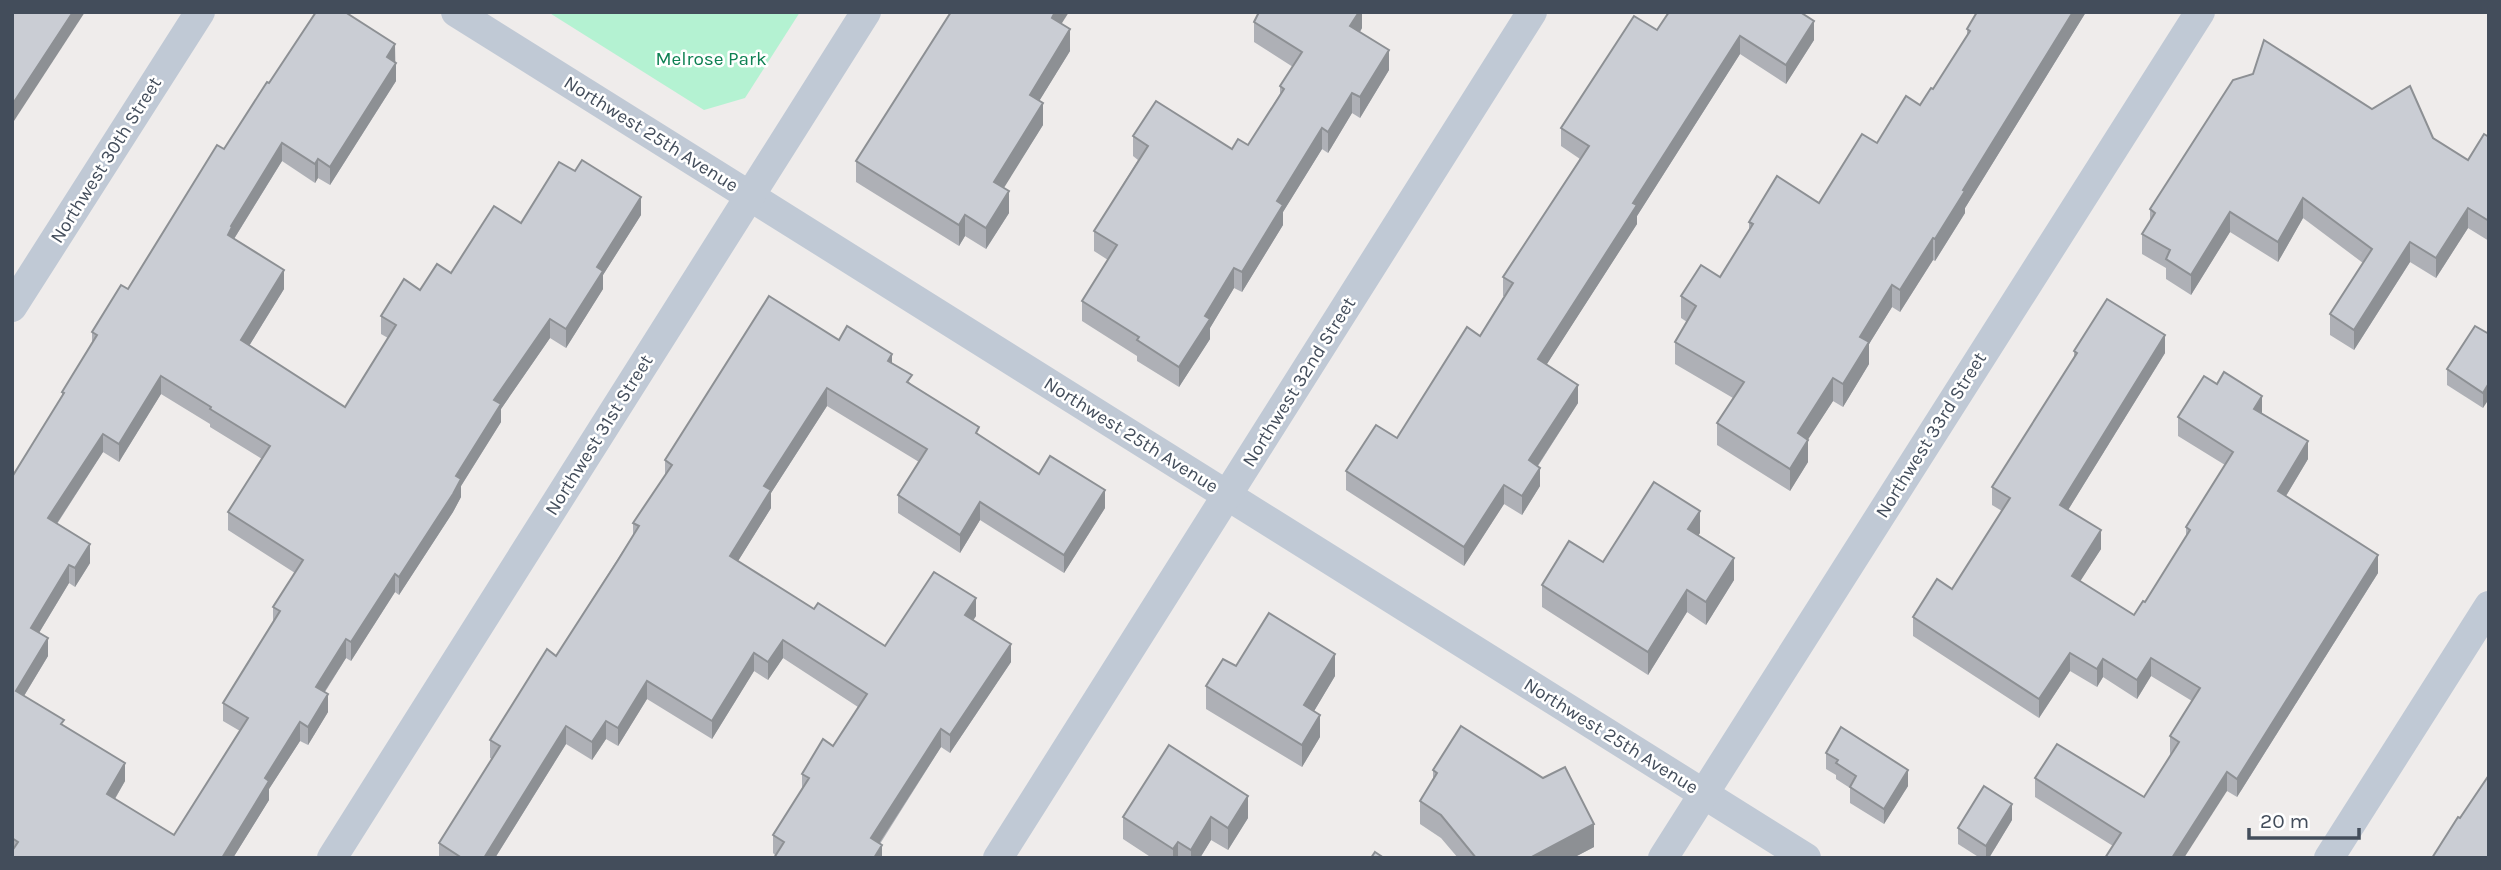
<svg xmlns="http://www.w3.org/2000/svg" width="2501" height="870" font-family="Karla,sans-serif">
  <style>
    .green { fill: #b4f2d2 }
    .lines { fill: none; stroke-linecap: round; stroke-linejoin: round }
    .minor { stroke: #c0c9d5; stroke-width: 30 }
    .wall { fill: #aeb0b6; fill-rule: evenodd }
    .shaded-wall { fill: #8d9094 }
    .building { fill: #cacdd4; stroke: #8d9094; stroke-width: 2; fill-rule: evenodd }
    .labels { text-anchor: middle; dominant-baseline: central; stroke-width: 5; stroke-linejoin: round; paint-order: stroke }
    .park-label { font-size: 19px; fill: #0e8153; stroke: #fff }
    .street-label { font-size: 19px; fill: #434d5b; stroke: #fff }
  </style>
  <rect width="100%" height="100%" fill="#efeceb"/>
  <polygon class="green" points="548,12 800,12 745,98 704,110"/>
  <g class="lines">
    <g class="minor">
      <polyline points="456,12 1806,858"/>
      <polyline points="12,307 200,12"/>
      <polyline points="332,858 866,12"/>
      <polyline points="998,858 1532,12"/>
      <polyline points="1663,858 2200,12"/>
      <polyline points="2329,858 2489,606"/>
    </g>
  </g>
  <g class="wall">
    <polygon points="1362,12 1362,28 1360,32 1389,70 1360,118 1352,113 1328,153 1322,149 1283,212 1283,225 1242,292 1234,288 1210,328 1210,339 1179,387 1137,361 1137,356 1082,321 1082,301 1108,260 1094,251 1094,231 1138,160 1133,156 1133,136 1232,149 1248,145 1280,94 1280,86 1293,67 1254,42 1254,22"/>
    <polygon points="1977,12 2086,12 1965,208 1965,213 1935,261 1933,260 1900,312 1892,307 1869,344 1869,364 1843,407 1833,401 1808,439 1808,462 1790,491 1717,445 1717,423 1733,398 1675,364 1675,342 1687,322 1681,318 1681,296 1720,277 1749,231 1749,222 1819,203 1877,143 1920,105 1933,89 1967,37 1967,29"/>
    <polygon points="1062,24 1070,51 1039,101 1043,125 1003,188 1009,213 986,249 965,236 959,246 856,182 856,161"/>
    <polygon points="1657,30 1814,40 1786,84 1740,54 1637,216 1637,224 1546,365 1578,403 1538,466 1540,486 1522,515 1504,504 1464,566 1346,490 1346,471 1397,438 1480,336 1504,296 1503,296 1503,277 1580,159 1561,146 1561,128"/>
    <path d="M395,44L396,81L330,185L318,178L315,183L282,161L234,239L284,289L249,346L345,407L388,338L381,334V316L420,290L451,273L521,223L641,215L603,275V289L566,348L550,338L501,409V422L461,486V497L453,512L399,595L395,592L351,661L346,658L325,692L328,712L308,745L300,741L269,789V800L233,858H12V477L62,397V392L92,344V332L128,289L269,83ZM161,394L210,424V427L262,459L228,512V530L295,573L273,607V622L223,703V721L240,731L174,835L115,799L125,781L64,726L24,696L48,656L39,633L69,583L75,587L90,563L57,524L103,452L119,462Z"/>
    <polygon points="2372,109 2433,138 2468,160 2489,137 2489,241 2468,228 2436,278 2410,262 2354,350 2330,335 2330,314 2363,263 2303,218 2278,262 2230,232 2191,295 2166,279 2166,268 2142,254 2142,234 2150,221 2150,209"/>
    <polygon points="2489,334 2483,408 2447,385 2447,369"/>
    <polygon points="839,340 892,363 912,385 979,435 1039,474 1105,508 1064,573 980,520 960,553 898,513 898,495 919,462 827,406 771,493 771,508 738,561 814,609 885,646 976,616 973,620 1011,662 950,753 941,747 880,844 882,858 775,855 773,853 773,835 802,790 802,774 833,746 858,707 783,658 768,680 754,671 712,739 647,699 618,746 606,739 592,760 566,744 495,858 439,858 439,843 492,759 490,758 490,740 556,656 633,535 633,523 665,476 665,460"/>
    <polygon points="2074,351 2165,353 2068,510 2101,549 2080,581 2134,615 2145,602 2186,536 2186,527 2225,465 2178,436 2178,417 2262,413 2308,459 2286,496 2378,573 2237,797 2227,791 2113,846 2035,797 2035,778 2144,797 2171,755 2170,754 2170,736 2192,701 2151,676 2137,699 2103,677 2097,687 2070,671 2039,718 1913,636 1913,617 1952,589 2002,511 1992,505 1992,487 2074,358"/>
    <polygon points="1700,533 1698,535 1734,580 1706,625 1687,612 1648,675 1542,607 1542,585 1603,562"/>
    <polygon points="1236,666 1335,676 1314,711 1320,737 1302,767 1206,709 1206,686"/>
    <polygon points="1826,753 1908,786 1884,824 1850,803 1850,788 1836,779 1836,775 1826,769"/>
    <polygon points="1433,770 1594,847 1573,858 1458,858 1441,838 1420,824 1420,801 1433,781"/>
    <polygon points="1123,817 1248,818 1228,850 1211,840 1200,858 1152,858 1123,839"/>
    <polygon points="2012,820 1989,858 1980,858 1958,844 1958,828"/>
  </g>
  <g class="shaded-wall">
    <polygon points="73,12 85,12 12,124 12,105"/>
    <polygon points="1055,12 1069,12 1052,39 1052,18"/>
    <polygon points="1359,12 1362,12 1362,28 1350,47 1350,26"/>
    <polygon points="2073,12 2086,12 1965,208 1965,213 1935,261 1935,239 1963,190"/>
    <polygon points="1814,21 1814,40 1786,84 1786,65"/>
    <polygon points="1070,29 1070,51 1030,116 1030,95"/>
    <polygon points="1740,36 1740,54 1637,216 1637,224 1538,378 1538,359 1633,203"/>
    <polygon points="395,44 395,62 387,57"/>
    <polygon points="1389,50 1389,70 1360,118 1360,97"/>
    <polygon points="396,63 396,81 330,185 330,167"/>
    <polygon points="1352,93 1352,113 1328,153 1328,132"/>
    <polygon points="1043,103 1043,125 994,204 994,182"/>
    <polygon points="1322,128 1322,149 1283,212 1283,225 1242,292 1242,272 1277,201"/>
    <polygon points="282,143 282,161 232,242 228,235 231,226"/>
    <polygon points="318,159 318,178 315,183 315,164"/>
    <polygon points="1009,191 1009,213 986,249 986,228"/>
    <polygon points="641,197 641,215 603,275 603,289 566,348 566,329 597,267"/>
    <polygon points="2303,198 2303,218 2278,262 2278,242"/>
    <polygon points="2468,208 2468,228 2436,278 2436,258"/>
    <polygon points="2230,212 2230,232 2191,295 2191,275"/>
    <polygon points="965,215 965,236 959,246 959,225"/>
    <polygon points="1933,238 1933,260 1900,312 1900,290"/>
    <polygon points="2410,242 2410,262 2354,350 2354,330"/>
    <polygon points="1234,268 1234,288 1210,328 1210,339 1179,387 1179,367 1205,316"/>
    <polygon points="284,270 284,289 241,359 241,340"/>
    <polygon points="1892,285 1892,307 1869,344 1869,364 1843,407 1843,384 1860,337"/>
    <polygon points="550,319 550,338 501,409 501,422 461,486 461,497 453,512 399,595 399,577 456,476 494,400"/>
    <polygon points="2165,335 2165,353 2060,523 2060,505"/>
    <polygon points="892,354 892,372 888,361"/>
    <polygon points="161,376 161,394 119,462 119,444"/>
    <polygon points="1833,378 1833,401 1798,455 1798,433"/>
    <polygon points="2489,383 2489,399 2483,408 2483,393"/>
    <polygon points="1578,385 1578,403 1529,479 1529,460"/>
    <polygon points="827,388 827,406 771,493 771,508 730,574 730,556 764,486"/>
    <polygon points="2262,396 2262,414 2254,409"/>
    <polygon points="103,434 103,452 48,537 48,518"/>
    <polygon points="1808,440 1808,462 1790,491 1790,469"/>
    <polygon points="2308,441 2308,459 2278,509 2278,491"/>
    <polygon points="1540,468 1540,486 1522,515 1522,496"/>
    <polygon points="1504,485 1504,504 1464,566 1464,547"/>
    <polygon points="1105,490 1105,508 1064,573 1064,555"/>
    <polygon points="980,502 980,520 960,553 960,535"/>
    <polygon points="1700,511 1700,533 1688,551 1688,529"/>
    <polygon points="2101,530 2101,549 2072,594 2072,576"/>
    <polygon points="90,544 90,563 75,587 75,568"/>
    <polygon points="2378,555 2378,573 2237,797 2237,779"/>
    <polygon points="1734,558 1734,580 1706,625 1706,602"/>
    <polygon points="69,565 69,583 31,646 31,628"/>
    <polygon points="395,574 395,592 351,661 351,642"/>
    <polygon points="1687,590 1687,612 1648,675 1648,652"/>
    <polygon points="976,598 976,616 965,633 965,615"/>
    <polygon points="48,638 48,656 16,709 16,691"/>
    <polygon points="346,639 346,658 316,705 316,687"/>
    <polygon points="783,640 783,658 768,680 768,662"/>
    <polygon points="1011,644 1011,662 950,753 950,735"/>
    <polygon points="754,653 754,671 712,739 712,721"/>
    <polygon points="2070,653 2070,671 2039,718 2039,699"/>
    <polygon points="1335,654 1335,676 1304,728 1304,705"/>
    <polygon points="2151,658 2151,676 2137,699 2137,680"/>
    <polygon points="2103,659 2103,677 2097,687 2097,669"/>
    <polygon points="647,681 647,699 618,746 618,728"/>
    <polygon points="328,694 328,712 308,745 308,727"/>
    <polygon points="1320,715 1320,737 1302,767 1302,745"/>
    <polygon points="606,721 606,739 592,760 592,742"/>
    <polygon points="300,722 300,741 269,789 269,800 233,858 222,858 265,778"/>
    <polygon points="566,726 566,744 495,858 484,858"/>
    <polygon points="941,729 941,747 871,856 871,838"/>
    <polygon points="125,763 125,781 107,812 107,794"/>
    <polygon points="1908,770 1908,786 1884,824 1884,809"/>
    <polygon points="2227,772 2227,791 2184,858 2172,858"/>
    <polygon points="1248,796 1248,818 1228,850 1228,828"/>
    <polygon points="2012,804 2012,820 1989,858 1986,858 1986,846"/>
    <polygon points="1211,817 1211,840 1200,858 1191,858 1191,850"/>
    <polygon points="1594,824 1594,847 1573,858 1530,858"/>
    <polygon points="1178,842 1178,858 1173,858 1173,849"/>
    <polygon points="882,845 882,858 874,858"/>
  </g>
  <g class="building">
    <polygon points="12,12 73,12 12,105"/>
    <path d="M316,12H345L395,44L387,57L396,63L330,167L318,159L315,164L282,143L231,226L232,227L228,235L284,270L241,340L345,407L396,325L381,316L404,279L420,290L437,264L451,273L494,206L521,223L559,162L575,171L582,160L641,197L597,267L603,271L566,329L550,319L494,400L501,404L456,476L461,479L453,494L399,577L395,574L351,642L346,639L316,687L328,694L308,727L300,722L265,778L269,781L222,858H12V851L18,842L12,838V477L64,393L62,392L97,335L92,332L121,285L128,289L217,145L224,149L267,82L269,83ZM161,376L211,407L210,409L270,446L228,512L303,560L273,607L280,611L223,703L248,718L174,835L107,794L125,763L61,724L64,720L16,691L48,638L31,628L69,565L75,568L90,544L48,518L103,434L119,444Z"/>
    <polygon points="951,12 1055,12 1052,18 1070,29 1030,95 1043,103 994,182 1009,191 986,228 965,215 959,225 856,161"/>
    <polygon points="1259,12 1359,12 1350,26 1389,50 1360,97 1352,93 1328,132 1322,128 1277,201 1283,205 1242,272 1234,268 1205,316 1210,319 1179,367 1137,340 1139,337 1082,301 1117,245 1094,231 1148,146 1133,136 1156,101 1232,149 1238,139 1248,145 1284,89 1280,86 1302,52 1254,22"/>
    <polygon points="1669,12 1800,12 1814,21 1786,65 1740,36 1633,203 1637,205 1538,359 1578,385 1529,460 1540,468 1522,496 1504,485 1464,547 1346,471 1376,425 1397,438 1467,327 1480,336 1513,283 1503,277 1589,146 1561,128 1634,16 1657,30"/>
    <polygon points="1977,12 2073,12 1963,190 1965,191 1935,239 1933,238 1900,290 1892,285 1860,337 1869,342 1843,384 1833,378 1798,433 1808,440 1790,469 1717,423 1744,382 1675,342 1696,306 1681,296 1701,265 1720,277 1753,224 1749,222 1777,176 1819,203 1862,134 1877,143 1906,96 1920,105 1931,88 1933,89 1970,31 1967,29"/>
    <polygon points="2264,40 2372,109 2410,86 2433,138 2468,160 2484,134 2489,137 2489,221 2468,208 2436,258 2410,242 2354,330 2330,314 2372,249 2303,198 2278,242 2230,212 2191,275 2166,259 2170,250 2142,234 2155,213 2150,209 2233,80 2253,74"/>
    <polygon points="769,296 839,340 847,326 892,354 888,361 912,375 907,382 979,427 976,433 1039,474 1050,456 1105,490 1064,555 980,502 960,535 898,495 927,449 827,388 764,486 771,490 730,556 814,609 818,603 885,646 934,572 976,598 965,615 1011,644 950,735 941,729 871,838 882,845 874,858 774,858 784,842 773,835 809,778 802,774 823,739 833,746 867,694 783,640 768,662 754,653 712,721 647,681 618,728 606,721 592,742 566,726 484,858 462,858 439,843 500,746 490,740 547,649 556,656 618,560 639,526 633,523 672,465 665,460"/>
    <polygon points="2107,299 2165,335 2060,505 2101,530 2072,576 2134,615 2143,601 2145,602 2190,530 2186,527 2233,452 2178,417 2204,376 2217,384 2224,372 2262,396 2254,409 2308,441 2278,491 2378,555 2237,779 2227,772 2172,858 2105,858 2121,833 2035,778 2057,744 2144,797 2179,742 2170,736 2200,688 2151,658 2137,680 2103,659 2097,669 2070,653 2039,699 1913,617 1937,579 1952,589 2010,498 1992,487 2077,353 2074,351"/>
    <polygon points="2475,326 2489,334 2489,383 2483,393 2447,369"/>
    <polygon points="1654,482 1700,511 1688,529 1734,558 1706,602 1687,590 1648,652 1542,585 1569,541 1603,562"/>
    <polygon points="1269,613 1335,654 1304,705 1320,715 1302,745 1206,686 1223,659 1236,666"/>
    <polygon points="1461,726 1543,778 1565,767 1594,824 1530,858 1476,858 1441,815 1420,801 1437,773 1433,770"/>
    <polygon points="1841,727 1908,770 1884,809 1850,787 1856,776 1836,763 1838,760 1826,753"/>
    <polygon points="1169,745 1248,796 1228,828 1211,817 1191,850 1178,842 1173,849 1123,817"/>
    <polygon points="2489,775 2489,858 2432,858 2458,817 2460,818"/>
    <polygon points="1984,786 2012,804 1986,846 1958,828"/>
    <polygon points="1375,852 1384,858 1371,858"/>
  </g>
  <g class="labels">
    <g class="park-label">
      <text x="711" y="59">Melrose Park</text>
    </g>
    <g class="street-label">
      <text transform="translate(651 134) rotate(32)">Northwest 25th Avenue</text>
      <text transform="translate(106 160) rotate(-58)">Northwest 30th Street</text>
      <text transform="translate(1299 382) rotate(-58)">Northwest 32nd Street</text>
      <text transform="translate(599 435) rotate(-58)">Northwest 31st Street</text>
      <text transform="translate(1131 435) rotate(32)">Northwest 25th Avenue</text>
      <text transform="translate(1931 435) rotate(-58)">Northwest 33rd Street</text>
      <text transform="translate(1611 736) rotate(32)">Northwest 25th Avenue</text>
    </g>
  </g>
  <rect width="2501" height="870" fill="none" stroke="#434d5b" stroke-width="28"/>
  <path d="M2249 828v10h110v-10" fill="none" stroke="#434d5b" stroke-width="3.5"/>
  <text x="2260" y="828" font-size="21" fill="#434d5b" stroke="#ffffff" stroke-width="5" paint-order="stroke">20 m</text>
</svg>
